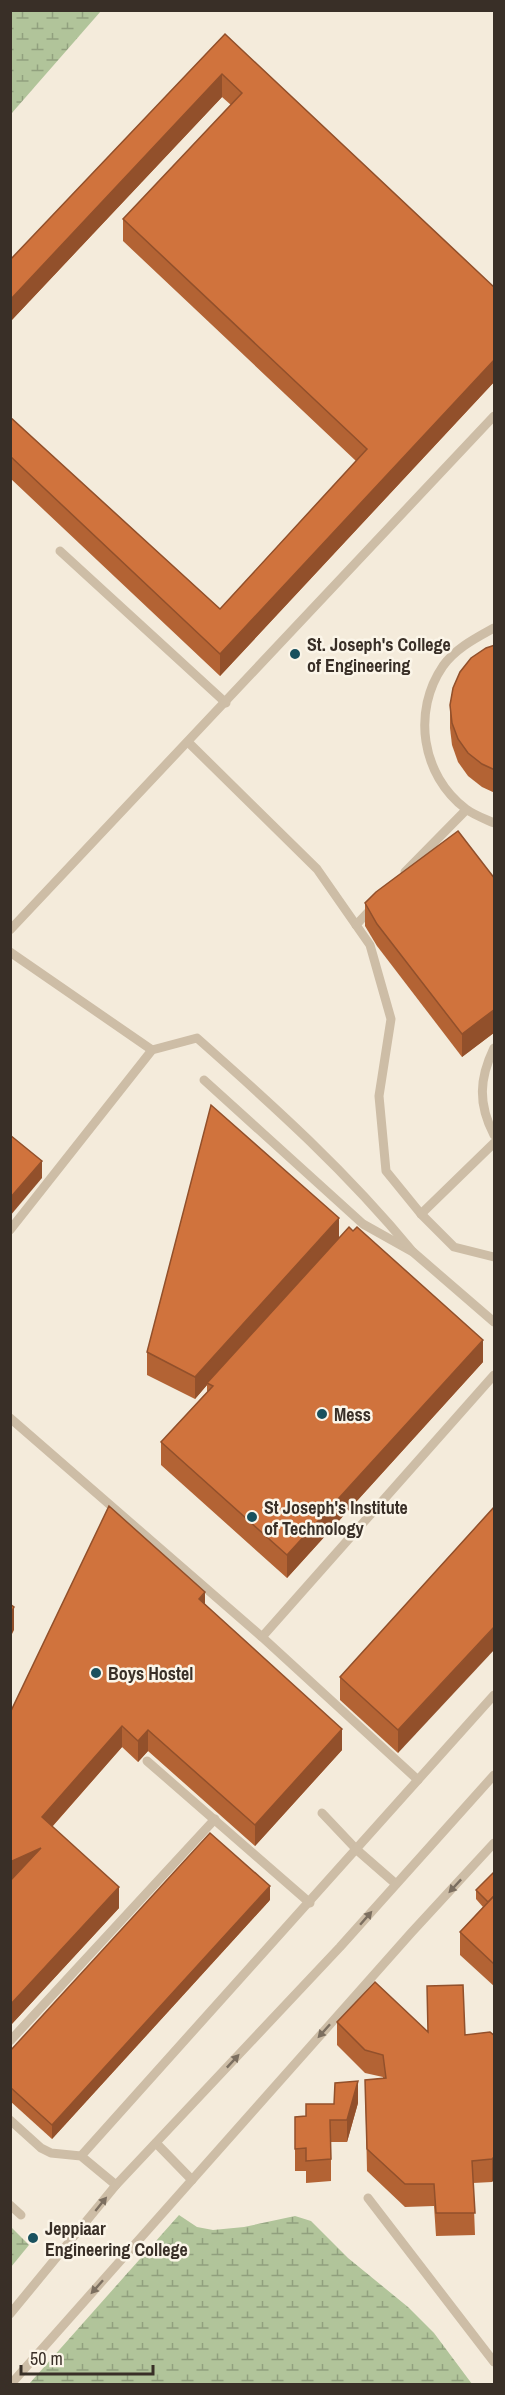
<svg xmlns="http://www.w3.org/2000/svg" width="505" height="2395" font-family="'Archivo Narrow',sans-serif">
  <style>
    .wetland { fill: url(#wetland-marsh) }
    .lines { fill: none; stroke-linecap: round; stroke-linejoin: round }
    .lane { stroke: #cdbda6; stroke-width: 9 }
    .wall { fill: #b36334 }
    .shaded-wall { fill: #92502b }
    .building { fill: #d0733d; stroke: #92502b; stroke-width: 1.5 }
    .oneway { fill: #7c6f60 }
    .poi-dot { fill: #19515e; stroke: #fbf5e8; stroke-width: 2 }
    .labels { text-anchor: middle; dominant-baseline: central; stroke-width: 5; stroke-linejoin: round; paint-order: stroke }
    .poi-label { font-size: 18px; font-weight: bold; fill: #392f27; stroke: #fbf5e8; text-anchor: start }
  </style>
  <defs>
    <pattern id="wetland-marsh" width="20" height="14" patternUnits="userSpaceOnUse" patternTransform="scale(1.5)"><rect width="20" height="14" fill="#b1c49a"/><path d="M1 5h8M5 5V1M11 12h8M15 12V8" fill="none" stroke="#91a07e"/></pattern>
  </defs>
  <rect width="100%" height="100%" fill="#f4ebdb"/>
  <g class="wetland">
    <polygon points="11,10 101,11 11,114 10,11"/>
    <polygon points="179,2215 197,2227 213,2230 244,2227 295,2216 311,2221 348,2258 408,2307 434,2333 472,2384 29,2384"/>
    <polygon points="11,2227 29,2245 11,2267 10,2267"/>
  </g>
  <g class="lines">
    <g class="lane">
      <polyline points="60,551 226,703"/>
      <path d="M494,628C476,638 456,648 443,666C412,711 421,775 466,809C474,815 485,819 494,823"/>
      <polyline points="189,743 317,869 370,945 391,1019 379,1096 386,1171 421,1214 454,1247 494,1257"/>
      <polyline points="405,872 466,810"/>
      <polyline points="356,925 373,907"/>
      <polyline points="10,930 494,416"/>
      <polyline points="10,952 152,1050"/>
      <path d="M494,1048C479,1079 478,1104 494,1135"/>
      <polyline points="204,1080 363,1224 413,1252 494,1322"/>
      <polyline points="421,1214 494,1143"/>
      <path d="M10,1230L152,1050L197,1038C275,1107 346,1171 413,1252"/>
      <polyline points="10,1418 262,1637 418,1780"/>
      <polyline points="262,1637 494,1375"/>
      <polyline points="147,1761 310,1903"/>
      <polyline points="322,1813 357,1850 396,1884"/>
      <polyline points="10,2041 215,1819"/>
      <polyline points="10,2120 41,2148 51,2153 81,2156 116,2185"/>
      <polyline points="156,2143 192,2180"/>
      <polyline points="81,2156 494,1695"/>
      <polyline points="368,2198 494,2362"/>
      <polyline points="10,2205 21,2215"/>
      <polyline points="10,2314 116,2185 340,1947 494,1775"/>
      <polyline points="11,2384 411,1933 494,1843"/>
    </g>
  </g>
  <g class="wall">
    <polygon points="225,34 495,288 495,381 220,676 10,478 10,417 220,609 356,461 123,241 123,219 231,105 222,97 10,322 10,260"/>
    <polygon points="495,645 495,793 482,787 468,776 458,762 452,745 450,728 450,705"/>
    <polygon points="495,879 495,1032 462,1057 377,946 365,926 365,903"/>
    <polygon points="339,1238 483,1362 287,1578 161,1465 161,1442 207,1392 207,1385 195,1399 147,1375 147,1352"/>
    <polygon points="495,1506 398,1753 340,1700 340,1677"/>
    <polygon points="205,1604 342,1750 255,1846 148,1751 138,1762 122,1747 52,1827 119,1908 10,2026 10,1713"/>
    <polygon points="495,1871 495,1987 460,1955 460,1932 483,1907 476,1899 476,1890"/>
    <polygon points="270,1900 52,2139 10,2101 10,2051"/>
    <polygon points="337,2022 427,2032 495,2036 495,2178 492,2182 473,2183 475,2235 436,2236 434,2206 405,2207 367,2171 365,2080 383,2078 383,2077 365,2073 337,2045"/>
    <polygon points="358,2103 347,2142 331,2142 331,2181 306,2183 306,2171 295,2171 295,2117 306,2116"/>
  </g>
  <g class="shaded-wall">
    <polygon points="222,74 222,97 10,322 10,300"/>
    <polygon points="495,359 495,381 220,676 220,654"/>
    <polygon points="495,1009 495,1032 462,1057 462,1034"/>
    <polygon points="42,1161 42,1178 10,1216 10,1198"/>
    <polygon points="339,1218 339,1241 207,1383 207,1385 195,1399 195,1377"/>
    <polygon points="483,1340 483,1362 287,1578 287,1555"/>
    <polygon points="205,1592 205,1613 199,1599"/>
    <polygon points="14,1607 14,1630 10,1638 10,1615"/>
    <polygon points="495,1626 495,1649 398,1753 398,1730"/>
    <polygon points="122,1726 122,1747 42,1838 42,1817"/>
    <polygon points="342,1729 342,1750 255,1846 255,1825"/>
    <polygon points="148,1730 148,1751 138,1762 138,1741"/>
    <polygon points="41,1848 10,1883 10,1862"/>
    <polygon points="270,1886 270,1900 52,2139 52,2125"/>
    <polygon points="119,1887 119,1908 10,2026 10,2005"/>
    <polygon points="358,2081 358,2103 347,2142 347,2120"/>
    <polygon points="495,2156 495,2178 492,2182 492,2159"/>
  </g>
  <g class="building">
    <polygon points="225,34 495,288 495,359 220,654 10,456 10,417 220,609 367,449 123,219 242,93 222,74 10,300 10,260"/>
    <polygon points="495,645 495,770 482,764 468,753 458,739 452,723 450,705 453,688 460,672 471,658 486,648"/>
    <polygon points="458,831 495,879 495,1009 462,1034 377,924 365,903 376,892"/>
    <polygon points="211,1105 339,1218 195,1377 147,1352"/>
    <polygon points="10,1135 42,1161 10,1198"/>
    <polygon points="349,1227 353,1231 357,1227 483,1340 287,1555 161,1442 213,1386 207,1383"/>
    <polygon points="109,1506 205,1592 199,1599 342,1729 255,1825 148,1730 138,1741 122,1726 42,1817 119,1887 10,2005 10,1881 41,1848 10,1862 10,1713"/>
    <polygon points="495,1506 495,1626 398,1730 340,1677"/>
    <polygon points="10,1604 14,1607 10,1615"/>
    <polygon points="210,1833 270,1886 52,2125 10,2087 10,2051"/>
    <polygon points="495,1871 495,1895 488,1902 476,1890"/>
    <polygon points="495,1895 495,1965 460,1932"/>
    <polygon points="375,1982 428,2032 427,1986 463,1985 465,2035 490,2032 495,2036 495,2156 492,2159 472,2161 475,2213 436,2213 434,2184 405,2184 367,2149 365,2080 386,2078 383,2055 365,2050 337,2022"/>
    <polygon points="358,2081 347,2120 330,2120 331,2159 306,2161 306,2148 295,2149 295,2117 306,2116 306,2104 334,2104 335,2083"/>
  </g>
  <defs><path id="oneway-solid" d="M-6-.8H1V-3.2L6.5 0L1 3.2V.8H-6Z" transform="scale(1.5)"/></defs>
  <g class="oneway">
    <use href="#oneway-solid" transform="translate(455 1886) rotate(133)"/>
    <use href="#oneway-solid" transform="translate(366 1918) rotate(-49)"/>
    <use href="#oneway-solid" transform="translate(324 2031) rotate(132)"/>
    <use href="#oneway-solid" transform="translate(233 2061) rotate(-47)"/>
    <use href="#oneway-solid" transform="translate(101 2204) rotate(-51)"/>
    <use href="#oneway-solid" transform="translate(97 2287) rotate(132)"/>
  </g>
  <g class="poi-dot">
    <circle cx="295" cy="654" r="6"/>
    <circle cx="322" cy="1414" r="6"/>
    <circle cx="252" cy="1517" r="6"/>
    <circle cx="96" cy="1673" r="6"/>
    <circle cx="33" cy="2238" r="6"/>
  </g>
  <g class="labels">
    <g class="poi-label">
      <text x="307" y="644">St. Joseph's College<tspan x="307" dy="21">of Engineering</tspan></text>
      <text x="334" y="1414">Mess</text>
      <text x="264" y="1507">St Joseph's Institute<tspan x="264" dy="21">of Technology</tspan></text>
      <text x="108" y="1673">Boys Hostel</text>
      <text x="45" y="2228">Jeppiaar<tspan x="45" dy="21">Engineering College</tspan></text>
    </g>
  </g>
  <rect width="505" height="2395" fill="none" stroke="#392f27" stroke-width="24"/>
  <path d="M21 2365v9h132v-9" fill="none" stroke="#392f27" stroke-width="3"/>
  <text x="30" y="2365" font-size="18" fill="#392f27" stroke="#fbf5e8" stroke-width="4.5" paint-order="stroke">50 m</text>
</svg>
